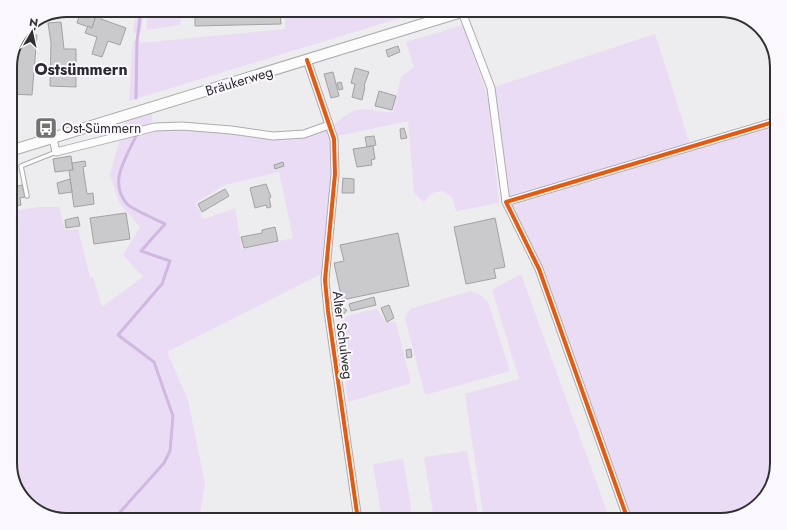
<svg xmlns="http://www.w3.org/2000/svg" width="787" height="530" font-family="Jost,sans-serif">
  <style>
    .green { fill: #ebdcf6; fill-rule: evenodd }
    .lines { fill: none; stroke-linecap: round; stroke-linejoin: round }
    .stream { stroke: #d0b8e0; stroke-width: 3 }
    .building { fill: #cac9cb; stroke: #a2a1a3 }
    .service-casing { stroke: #adacae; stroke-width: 5.5 }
    .minor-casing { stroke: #adacae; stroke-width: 9 }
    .secondary-casing { stroke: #adacae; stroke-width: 12 }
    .service { stroke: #fcfcfc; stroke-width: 3.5 }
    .minor { stroke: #fcfcfc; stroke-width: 7 }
    .secondary { stroke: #fcfcfc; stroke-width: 10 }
    .cycleway-casing { stroke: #fbf8fd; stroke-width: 6 }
    .cycleway { stroke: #e8590c; stroke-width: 4 }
    .labels { text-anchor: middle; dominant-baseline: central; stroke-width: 4; stroke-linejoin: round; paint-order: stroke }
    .street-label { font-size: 14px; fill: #313031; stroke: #fbf8fd }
    .poi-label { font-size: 14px; fill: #313031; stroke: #fbf8fd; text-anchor: start }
    .quarter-label { font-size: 16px; font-weight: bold; fill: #2b292c; stroke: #fbf8fd }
    .rim { fill: none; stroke: #313031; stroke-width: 2 }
  </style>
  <rect width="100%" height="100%" fill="#edecee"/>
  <g class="green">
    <polygon points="136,10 144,10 141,33 133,33"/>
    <polygon points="148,10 182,10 180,25 146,30"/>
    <polygon points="285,10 426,10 129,101 133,41 140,41 140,43 285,29"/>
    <path d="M463,25L488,98L499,203L456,211L452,197L443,191L432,193L424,202L414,193L408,121L338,136L334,125C342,118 352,109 364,109C374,110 383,113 393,112L401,77L414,67L406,42Z"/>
    <polygon points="655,34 691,147 777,121 777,464 767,495 746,514 721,520 632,520 596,426 539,269 506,202 491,88"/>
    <path d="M152,111V130L181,129L305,136L328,129C342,171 327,230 321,274L167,352L188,400L205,484L199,520H67L35,510L17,491L10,467V227L14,228L18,210L38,207H59L65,230L78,229L90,277H93L102,307L143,277L123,255L140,227L119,202L110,174L126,119ZM279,172L293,238L242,249L235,208L204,219L195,203L225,185Z"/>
    <polygon points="521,274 610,520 484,520 465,394 519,379 492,290"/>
    <polygon points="470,291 479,294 488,302 510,371 425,395 405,318 410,309"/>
    <path d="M377,309L386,322H396L411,383L348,402L339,326C342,313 366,312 377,309Z"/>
    <polygon points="467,451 479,520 434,520 424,457"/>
    <polygon points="403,459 413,520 382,520 373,464"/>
  </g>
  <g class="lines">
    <g class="stream">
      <polyline points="136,98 137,41 141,10"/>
      <path d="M113,520L164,463L170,451L173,416L154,362L118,335L162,284L170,261L141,251L165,224C157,220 132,209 127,204C108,182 126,158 136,136"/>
    </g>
  </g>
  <g class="building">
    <polygon points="81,10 98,10 92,28 77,23"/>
    <polygon points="98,10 103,10 101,19 126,28 120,45 108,41 102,57 92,54 97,37 85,33 88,26 92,28"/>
    <polygon points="195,10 280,10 281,24 195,26"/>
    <polygon points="61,22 64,49 76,49 76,87 50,86 51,43 48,23"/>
    <polygon points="32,35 37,35 32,95 11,94 14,54 22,38 32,38"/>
    <polygon points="398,46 400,52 388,57 386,50"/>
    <polygon points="355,68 369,72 364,86 365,87 362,100 352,97 355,84 351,83"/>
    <polygon points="333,72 339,96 331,98 324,74"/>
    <polygon points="341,82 343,89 339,90 337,83"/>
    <polygon points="379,91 396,96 392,110 375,106"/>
    <polygon points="404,128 407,138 401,139 400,129"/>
    <polygon points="374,136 376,145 367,147 365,137"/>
    <polygon points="373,146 375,159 371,160 372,165 357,167 353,149"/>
    <polygon points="71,156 73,170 55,172 53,159"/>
    <polygon points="85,161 86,166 83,167 87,194 93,193 94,204 74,207 69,170 73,170 72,163"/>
    <polygon points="283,162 284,166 275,169 274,165"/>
    <polygon points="343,178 354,179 354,193 342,193"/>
    <polygon points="70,179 72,192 59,194 57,183"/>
    <polygon points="266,184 271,197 269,198 271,207 267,208 266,205 255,208 250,188"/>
    <polygon points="22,185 25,197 20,198 21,205 10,207 10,192 13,191 12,187"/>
    <polygon points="225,189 229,196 202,212 198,204"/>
    <polygon points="126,213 130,239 94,244 90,218"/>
    <polygon points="78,217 80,226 66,228 65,220"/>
    <polygon points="495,218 505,267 494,269 496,278 466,284 454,227"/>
    <polygon points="275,227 278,241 244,248 241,237 262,233 262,230"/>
    <polygon points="398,233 409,286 342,300 334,263 344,261 340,245"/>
    <polygon points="374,297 376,305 351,311 349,304"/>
    <polygon points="389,305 394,318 387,322 381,308"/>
    <polygon points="339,306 347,310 344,314 337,310"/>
    <polygon points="411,349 412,357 407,358 406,350"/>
  </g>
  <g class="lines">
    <g class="service-casing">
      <g id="service">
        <polyline points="30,25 49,17"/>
        <polyline points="27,196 21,166 56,152"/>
      </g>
    </g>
    <g class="minor-casing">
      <g id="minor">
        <polyline points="462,12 491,88 506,202"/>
        <polyline points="307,60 334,139 335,174 325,280 328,311 358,520"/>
        <polyline points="53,138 56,152 155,127 182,126 231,130 273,136 304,134 329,125"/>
        <polyline points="628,520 539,269 506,202 777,121"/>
      </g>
    </g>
    <g class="secondary-casing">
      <polyline id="secondary" points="10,151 468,10"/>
    </g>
    <use href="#service" class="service"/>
    <use href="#minor" class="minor"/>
    <use href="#secondary" class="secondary"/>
    <g class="cycleway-casing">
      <g id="cycleway">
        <polyline points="307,60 334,139 335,174 325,280 328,311 358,520"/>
        <polyline points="628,520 539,269 506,202 777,121"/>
      </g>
    </g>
    <use href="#cycleway" class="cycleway"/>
  </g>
  <defs>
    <g id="bus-square" transform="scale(1.15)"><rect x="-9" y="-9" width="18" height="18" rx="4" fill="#737273" stroke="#fbf8fd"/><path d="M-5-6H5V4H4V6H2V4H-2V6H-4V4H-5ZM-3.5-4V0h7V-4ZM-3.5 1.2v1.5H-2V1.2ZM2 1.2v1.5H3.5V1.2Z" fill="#fff"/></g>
  </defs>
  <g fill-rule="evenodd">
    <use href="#bus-square" x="46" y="128"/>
  </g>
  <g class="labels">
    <g class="street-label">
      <text transform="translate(239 81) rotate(-17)">Bräukerweg</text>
      <text transform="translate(343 335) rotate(83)">Alter Schulweg</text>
    </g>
    <g class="poi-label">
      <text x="62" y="128">Ost-Sümmern</text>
    </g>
    <g class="quarter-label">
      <text x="81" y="69">Ostsümmern</text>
    </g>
  </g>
  <path d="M0 0H787V530H0ZM67 17H720A50 50 0 0 1 770 67V463A50 50 0 0 1 720 513H67A50 50 0 0 1 17 463V67A50 50 0 0 1 67 17Z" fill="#fbf8fd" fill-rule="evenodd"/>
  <path class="rim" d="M67 17H720A50 50 0 0 1 770 67V463A50 50 0 0 1 720 513H67A50 50 0 0 1 17 463V67A50 50 0 0 1 67 17Z"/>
  <g transform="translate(32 32) rotate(9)" stroke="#fbf8fd" stroke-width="3" paint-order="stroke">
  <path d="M0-3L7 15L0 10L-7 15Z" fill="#313031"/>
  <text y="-6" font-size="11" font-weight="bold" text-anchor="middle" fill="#313031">N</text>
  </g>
</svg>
